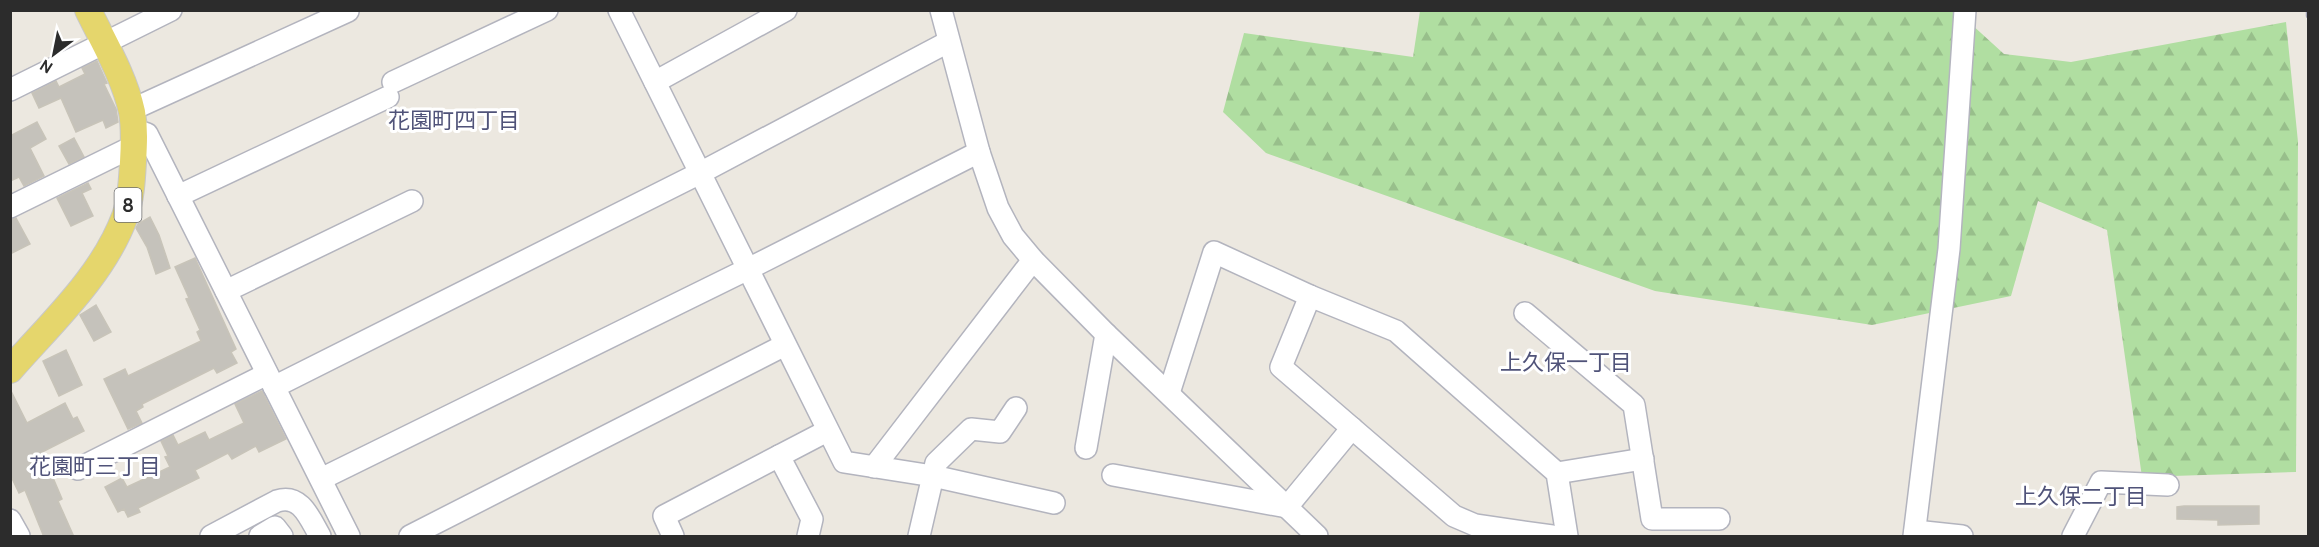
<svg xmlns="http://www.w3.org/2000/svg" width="2319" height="547" font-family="Cabin,'Noto Sans JP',sans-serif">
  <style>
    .forest { fill: url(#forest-firs) }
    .building { fill: #c5c2bb; stroke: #c8c4b9; stroke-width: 1.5 }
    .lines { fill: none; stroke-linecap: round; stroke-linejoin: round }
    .minor-casing { stroke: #b3b4be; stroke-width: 24 }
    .major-casing { stroke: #c8c8c8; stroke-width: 28 }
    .minor { stroke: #fff; stroke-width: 21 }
    .major { stroke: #e5d66c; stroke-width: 26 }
    .rail { stroke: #a3a3b5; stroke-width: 4.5 }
    .labels { text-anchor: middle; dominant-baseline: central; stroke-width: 6; stroke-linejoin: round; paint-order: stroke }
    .shield { fill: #fff; stroke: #6b6b6b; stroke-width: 1.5 }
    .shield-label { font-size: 20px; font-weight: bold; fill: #2c2c2c }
    .neighbourhood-label { font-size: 22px; fill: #505379; stroke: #fff }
  </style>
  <defs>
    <pattern id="forest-firs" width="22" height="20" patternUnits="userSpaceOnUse" patternTransform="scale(1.5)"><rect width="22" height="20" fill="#b0dea1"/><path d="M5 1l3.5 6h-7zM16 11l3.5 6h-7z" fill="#98bf8b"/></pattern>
  </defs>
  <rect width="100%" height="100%" fill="#ece8e0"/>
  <polygon class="forest" points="1420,11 1968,11 1970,23 2004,54 2071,62 2286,22 2298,142 2296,472 2142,477 2107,230 2038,201 2011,296 1872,325 1655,291 1266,153 1223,112 1244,33 1413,57"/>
  <g class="building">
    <polygon points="97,61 107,83 104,84 116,109 118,122 106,128 103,120 76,132 61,98 39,108 32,93 56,81 59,87 85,74 82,68"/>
    <polygon points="37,122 46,139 30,148 44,176 24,186 19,177 10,181 10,136"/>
    <polygon points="74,138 84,157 69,164 59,146"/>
    <polygon points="88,183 91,189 82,193 93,216 71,226 57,198"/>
    <polygon points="150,217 159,235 170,268 156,274 147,247 136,228 138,224"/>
    <polygon points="16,218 30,244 10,254 10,220"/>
    <polygon points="195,258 236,349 231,352 237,363 217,373 214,368 142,404 143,407 136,411 142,423 128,429 104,379 125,369 128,376 201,341 197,332 200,330 186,299 189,298 175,267"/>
    <polygon points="96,305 111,332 94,341 80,315"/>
    <polygon points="66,350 82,385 59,396 43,361"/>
    <polygon points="10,389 27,423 65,403 73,419 77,417 84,431 42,452 62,499 58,501 74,537 44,537 25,490 19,493 10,474"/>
    <polygon points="262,391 286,439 259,452 256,446 232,459 228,453 195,470 199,478 138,508 140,512 128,517 124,509 118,512 105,487 122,478 127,487 170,467 165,457 168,456 161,441 173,435 178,445 205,432 209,440 244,423 235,404"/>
    <polygon points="2184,506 2259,506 2259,524 2218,525 2218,520 2177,519 2177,507"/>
  </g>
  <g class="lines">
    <g class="minor-casing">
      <g id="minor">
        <polyline points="619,10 844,462 933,476 1054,503"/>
        <polyline points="941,10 979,152 998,208 1013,236 1033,260 1106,334 1317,536"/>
        <polyline points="393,82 547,10"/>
        <polyline points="655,82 786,10"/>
        <polyline points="10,90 171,10"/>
        <polyline points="131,110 348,11"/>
        <polyline points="135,130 147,134 349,536"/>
        <polyline points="178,196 388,97"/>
        <polyline points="10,207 134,146"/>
        <polyline points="226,291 412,201"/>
        <polyline points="1310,296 1281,367 1454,516 1475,525 1552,536"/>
        <polyline points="1525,313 1634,405 1652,519 1719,519"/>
        <polyline points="274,387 700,173 948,42"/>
        <polyline points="1169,393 1214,252 1310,296 1396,331 1557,473 1567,536"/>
        <polyline points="1086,448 1106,334"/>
        <polyline points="779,456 812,519 808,536"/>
        <polyline points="874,467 1033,260"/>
        <polyline points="78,469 267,374"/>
        <polyline points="1557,473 1643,459"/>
        <polyline points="1113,475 1287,507 1352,428"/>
        <polyline points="321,479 748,269 979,152"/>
        <polyline points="10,520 19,536"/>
        <polyline points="1915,531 1962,536"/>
        <path d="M211,536L277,501C301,493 310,519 320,536"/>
        <polyline points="260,536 275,527 282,536"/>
        <polyline points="410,536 785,345"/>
        <polyline points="673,536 664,516 827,431"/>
        <polyline points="919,536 936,463 971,429 1000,432 1016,408"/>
        <polyline points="1914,536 1949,249 1965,10"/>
        <polyline points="2073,536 2101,482 2168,485"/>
      </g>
    </g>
    <g class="major-casing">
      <path id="major" d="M10,370C51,323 103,276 125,216C131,199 132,180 133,162C134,145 135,129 132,112C124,76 104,43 88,10"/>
    </g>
    <use href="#minor" class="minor"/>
    <use href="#major" class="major"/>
    <polyline class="rail" points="2308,10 2308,16"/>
  </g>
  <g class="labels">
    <rect class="shield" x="114.5" y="188" width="27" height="34" rx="4.5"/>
    <g class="shield-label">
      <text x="128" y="205">8</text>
    </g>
    <g class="neighbourhood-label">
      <text x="454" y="120">花園町四丁目</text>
      <text x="1566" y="362">上久保一丁目</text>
      <text x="95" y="466">花園町三丁目</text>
      <text x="2081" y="496">上久保二丁目</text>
    </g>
  </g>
  <rect width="2319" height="547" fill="none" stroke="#2c2c2c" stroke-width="24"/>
  <g transform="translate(54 54) rotate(212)" stroke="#ffffff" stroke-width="4.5" paint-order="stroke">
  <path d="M0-4.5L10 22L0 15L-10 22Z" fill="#2c2c2c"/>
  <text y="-9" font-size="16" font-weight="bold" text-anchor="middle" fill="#2c2c2c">N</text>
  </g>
</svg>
